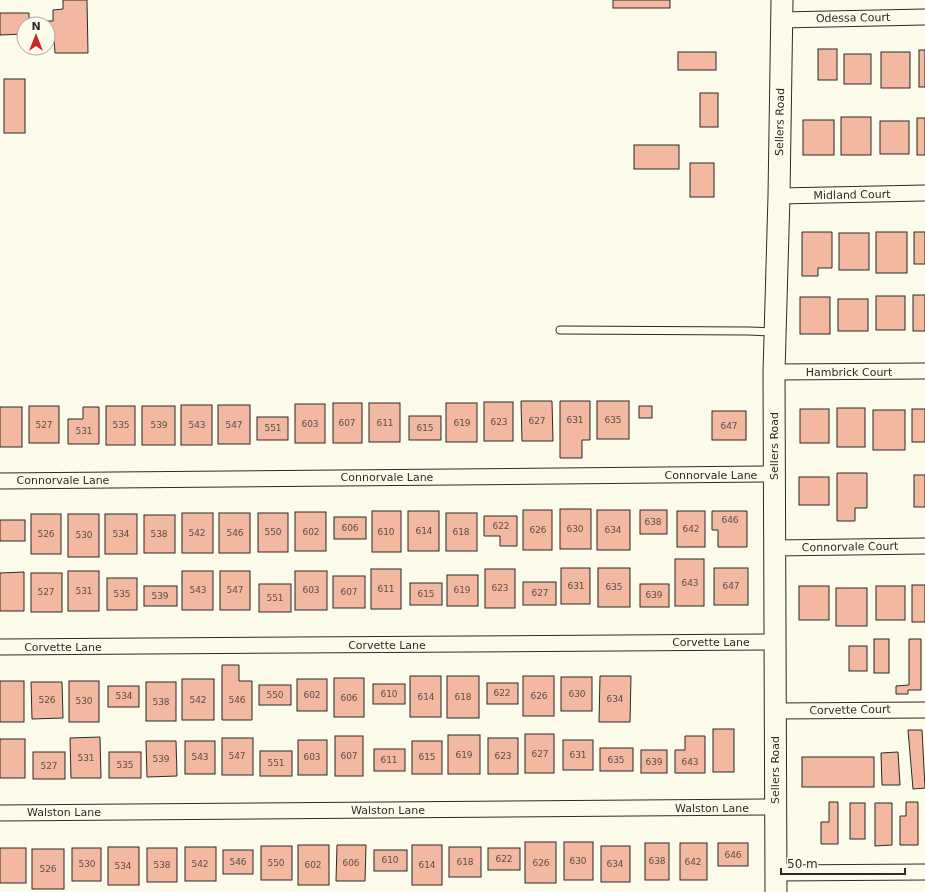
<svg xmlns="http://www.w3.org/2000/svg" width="925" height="892" font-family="'DejaVu Sans',sans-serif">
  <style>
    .building { fill: #f2b8a0; stroke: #2b2b2b }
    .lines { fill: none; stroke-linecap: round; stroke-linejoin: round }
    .lane-casing { stroke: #2b2b2b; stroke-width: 9 }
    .street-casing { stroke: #2b2b2b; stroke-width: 17 }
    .secondary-casing { stroke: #2b2b2b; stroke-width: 23 }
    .lane { stroke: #fdfbea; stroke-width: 7 }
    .street { stroke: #fdfbea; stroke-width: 15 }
    .secondary { stroke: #fdfbea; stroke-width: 21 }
    .labels { text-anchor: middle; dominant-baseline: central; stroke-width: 3; stroke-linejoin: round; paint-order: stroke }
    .number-label { font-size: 9px; fill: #5d4e48 }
    .street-label { font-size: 11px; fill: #2b2b2b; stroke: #fdfbea }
  </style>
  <rect width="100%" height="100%" fill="#fdfbea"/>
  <g class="building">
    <polygon points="63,0 87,0 88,53 55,53 54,40 48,40 48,24 24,24 24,34 0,35 0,13 29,13 29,21 53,21 53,10 63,9"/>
    <rect x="613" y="0" width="57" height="8"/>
    <rect x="818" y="49" width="19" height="31"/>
    <rect x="919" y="50" width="6" height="37"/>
    <rect x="678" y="52" width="38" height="18"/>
    <rect x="881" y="52" width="29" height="36"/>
    <rect x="844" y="54" width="27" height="30"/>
    <rect x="4" y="79" width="21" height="54"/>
    <rect x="700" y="93" width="18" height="34"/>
    <rect x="841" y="117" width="30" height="38"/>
    <rect x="917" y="118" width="8" height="37"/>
    <rect x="803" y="120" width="31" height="35"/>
    <rect x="880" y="121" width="29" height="33"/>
    <rect x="634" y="145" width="45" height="24"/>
    <rect x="690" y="163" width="24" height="34"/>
    <polygon points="802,232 832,232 832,268 818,268 818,276 802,276"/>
    <rect x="876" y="232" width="31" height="41"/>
    <rect x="914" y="232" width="11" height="32"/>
    <rect x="839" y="233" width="30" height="37"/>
    <rect x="913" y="295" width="12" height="36"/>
    <rect x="876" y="296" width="29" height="34"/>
    <rect x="800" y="297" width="30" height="37"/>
    <rect x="838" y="299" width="30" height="32"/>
    <polygon points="521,401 552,401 553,441 522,441"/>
    <polygon points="560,401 590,401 590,440 582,440 582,458 560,458"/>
    <rect x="597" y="401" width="32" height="38"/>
    <rect x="484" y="402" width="29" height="39"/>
    <rect x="333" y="403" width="29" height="40"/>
    <rect x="369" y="403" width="31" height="39"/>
    <rect x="446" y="403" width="31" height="39"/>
    <rect x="295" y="404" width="30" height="39"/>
    <rect x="181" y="405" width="31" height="40"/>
    <rect x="218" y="405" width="32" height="39"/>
    <rect x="29" y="406" width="30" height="37"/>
    <rect x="106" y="406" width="29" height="39"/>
    <rect x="142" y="406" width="33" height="39"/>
    <rect x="639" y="406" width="13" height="12"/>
    <rect x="0" y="407" width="22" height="40"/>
    <polygon points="83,407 99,407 99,444 68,444 68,419 83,419"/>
    <rect x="837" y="408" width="28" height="39"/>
    <rect x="800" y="409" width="29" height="34"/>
    <rect x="912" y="409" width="13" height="33"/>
    <rect x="873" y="410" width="32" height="40"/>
    <rect x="712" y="411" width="34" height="29"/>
    <rect x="409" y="416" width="32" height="24"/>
    <rect x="257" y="417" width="31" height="23"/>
    <polygon points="837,473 867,473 867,508 855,508 855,521 837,521"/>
    <rect x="914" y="475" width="11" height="32"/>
    <rect x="799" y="477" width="30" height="28"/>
    <rect x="560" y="509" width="31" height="40"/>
    <rect x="523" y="510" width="29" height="40"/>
    <rect x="597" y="510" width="33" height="40"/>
    <rect x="640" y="510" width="27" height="24"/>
    <rect x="372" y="511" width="29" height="41"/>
    <rect x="408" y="511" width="31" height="40"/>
    <rect x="677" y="511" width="28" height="36"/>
    <polygon points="712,511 747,511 747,547 718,547 718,530 712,530"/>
    <rect x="295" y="512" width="31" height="39"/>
    <rect x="182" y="513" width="31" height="40"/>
    <rect x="219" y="513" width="31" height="40"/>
    <rect x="258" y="513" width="30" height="39"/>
    <rect x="446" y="513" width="31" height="38"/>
    <rect x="31" y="514" width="30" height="40"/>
    <rect x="68" y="514" width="31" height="43"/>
    <rect x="105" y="514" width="32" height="40"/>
    <rect x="144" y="515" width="31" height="38"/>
    <polygon points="484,516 517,516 517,546 500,546 500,536 484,536"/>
    <rect x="334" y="517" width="32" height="22"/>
    <rect x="0" y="520" width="25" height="21"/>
    <rect x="675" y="559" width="29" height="47"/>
    <rect x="561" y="568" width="29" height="36"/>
    <rect x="598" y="568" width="32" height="39"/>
    <rect x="714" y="568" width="34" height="37"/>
    <rect x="371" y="569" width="30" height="40"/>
    <rect x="485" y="569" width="30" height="39"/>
    <rect x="68" y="571" width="31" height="40"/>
    <rect x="182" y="571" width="31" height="39"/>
    <rect x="220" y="571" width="30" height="39"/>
    <rect x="295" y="571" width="32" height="39"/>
    <polygon points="24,572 24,611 0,611 0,573"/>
    <rect x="31" y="573" width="31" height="39"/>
    <rect x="447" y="575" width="31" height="31"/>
    <rect x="333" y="576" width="32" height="32"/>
    <rect x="107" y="578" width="30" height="32"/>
    <rect x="523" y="582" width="33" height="23"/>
    <rect x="410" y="583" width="32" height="22"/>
    <rect x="259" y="584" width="32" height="28"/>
    <rect x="640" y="584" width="29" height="23"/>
    <rect x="912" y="585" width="13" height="37"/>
    <rect x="144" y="586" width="33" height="20"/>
    <rect x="799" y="586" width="30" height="34"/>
    <rect x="876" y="586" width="29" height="34"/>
    <rect x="836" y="588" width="31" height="38"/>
    <rect x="874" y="639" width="15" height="34"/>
    <polygon points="909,639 921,639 921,690 908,690 908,694 896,694 896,686 909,685"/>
    <rect x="849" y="646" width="18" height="25"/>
    <polygon points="222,665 239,665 239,681 252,681 252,720 222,720"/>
    <rect x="410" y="676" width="31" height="41"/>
    <rect x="447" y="676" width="32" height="42"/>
    <rect x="523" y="676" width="31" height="40"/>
    <polygon points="600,676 631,676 630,722 599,722"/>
    <rect x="561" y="677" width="31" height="34"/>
    <rect x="334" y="678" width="30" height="39"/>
    <rect x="182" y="679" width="32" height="41"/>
    <rect x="297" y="679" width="30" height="32"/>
    <rect x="0" y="681" width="24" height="41"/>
    <rect x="69" y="681" width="30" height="41"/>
    <polygon points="31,682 62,682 63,718 32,719"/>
    <rect x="146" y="682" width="30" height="39"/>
    <rect x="487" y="683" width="31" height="21"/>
    <rect x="373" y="684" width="32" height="20"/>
    <rect x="259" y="685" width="32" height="20"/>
    <rect x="108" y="686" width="31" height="21"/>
    <rect x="713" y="729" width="21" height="43"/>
    <polygon points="908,730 922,730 925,788 913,789"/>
    <rect x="525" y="734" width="29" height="39"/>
    <rect x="448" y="735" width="32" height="39"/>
    <rect x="335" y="736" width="28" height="40"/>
    <polygon points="685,736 705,736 705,773 675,773 675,750 685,750"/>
    <polygon points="100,737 101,778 71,778 70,738"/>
    <rect x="222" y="738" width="31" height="37"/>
    <rect x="488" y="738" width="30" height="36"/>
    <rect x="0" y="739" width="25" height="39"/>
    <rect x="298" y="740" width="29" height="35"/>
    <rect x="563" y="740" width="30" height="30"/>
    <polygon points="146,741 176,741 177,776 147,777"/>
    <rect x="185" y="741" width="30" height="33"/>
    <rect x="412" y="741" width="30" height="33"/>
    <rect x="600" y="748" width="33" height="23"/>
    <rect x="374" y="749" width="31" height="22"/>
    <rect x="641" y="750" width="26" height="23"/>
    <rect x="260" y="751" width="32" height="25"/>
    <rect x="33" y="752" width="32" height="27"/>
    <rect x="109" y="752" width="32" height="26"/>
    <polygon points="898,752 900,785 882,785 881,753"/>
    <rect x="802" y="757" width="72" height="30"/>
    <polygon points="829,802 838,802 838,844 821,844 821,822 829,822"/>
    <polygon points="906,802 918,802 918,845 900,845 900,816 906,816"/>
    <rect x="850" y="803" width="15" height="36"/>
    <polygon points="875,803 892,803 892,845 875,846"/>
    <rect x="525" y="842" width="31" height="41"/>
    <rect x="564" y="842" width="29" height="38"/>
    <rect x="645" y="843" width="24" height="37"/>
    <rect x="680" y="843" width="27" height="37"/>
    <rect x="718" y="843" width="30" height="23"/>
    <rect x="298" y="845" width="31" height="40"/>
    <polygon points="337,845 366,845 365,881 336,881"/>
    <rect x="412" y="845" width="30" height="40"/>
    <rect x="261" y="846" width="31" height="34"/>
    <rect x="601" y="846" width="29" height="36"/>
    <rect x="108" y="847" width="31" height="38"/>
    <rect x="185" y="847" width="31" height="34"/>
    <rect x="449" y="847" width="32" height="30"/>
    <rect x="0" y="848" width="26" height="35"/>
    <rect x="72" y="848" width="29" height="33"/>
    <rect x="147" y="848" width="30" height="34"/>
    <rect x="488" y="848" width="32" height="22"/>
    <rect x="32" y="849" width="32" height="40"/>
    <rect x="223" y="850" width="30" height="24"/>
    <rect x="374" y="850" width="33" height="21"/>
  </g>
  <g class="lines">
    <g class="lane-casing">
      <polyline id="lane" points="560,330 749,331 773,332"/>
    </g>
    <g class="street-casing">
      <g id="street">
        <polyline points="781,20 925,17"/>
        <polyline points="779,196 925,193"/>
        <polyline points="774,372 925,371"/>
        <polyline points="0,481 773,474"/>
        <polyline points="774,548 925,546"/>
        <polyline points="0,647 775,642"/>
        <polyline points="775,711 925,710"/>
        <polyline points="0,813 776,807"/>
        <polyline points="776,873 925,872"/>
      </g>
    </g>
    <g class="secondary-casing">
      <polyline id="secondary" points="776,892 774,372 779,196 782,0"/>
    </g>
    <use href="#lane" class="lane"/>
    <use href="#street" class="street"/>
    <use href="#secondary" class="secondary"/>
  </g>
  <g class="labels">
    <g class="number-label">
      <text x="575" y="420">631</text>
      <text x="613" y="420">635</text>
      <text x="537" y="421">627</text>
      <text x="499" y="422">623</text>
      <text x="347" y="423">607</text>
      <text x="385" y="423">611</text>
      <text x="462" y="423">619</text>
      <text x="310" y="424">603</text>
      <text x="44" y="425">527</text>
      <text x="121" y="425">535</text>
      <text x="159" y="425">539</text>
      <text x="197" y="425">543</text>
      <text x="234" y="425">547</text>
      <text x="729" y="426">647</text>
      <text x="273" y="428">551</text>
      <text x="425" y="428">615</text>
      <text x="84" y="431">531</text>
      <text x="730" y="520">646</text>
      <text x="653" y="522">638</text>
      <text x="501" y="526">622</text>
      <text x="350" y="528">606</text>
      <text x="575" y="529">630</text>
      <text x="691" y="529">642</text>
      <text x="538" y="530">626</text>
      <text x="613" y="530">634</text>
      <text x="424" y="531">614</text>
      <text x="273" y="532">550</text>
      <text x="311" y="532">602</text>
      <text x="386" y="532">610</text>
      <text x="461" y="532">618</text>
      <text x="197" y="533">542</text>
      <text x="235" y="533">546</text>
      <text x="46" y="534">526</text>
      <text x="121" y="534">534</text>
      <text x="159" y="534">538</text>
      <text x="84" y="535">530</text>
      <text x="690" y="583">643</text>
      <text x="576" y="586">631</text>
      <text x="731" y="586">647</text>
      <text x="614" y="587">635</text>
      <text x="500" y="588">623</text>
      <text x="386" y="589">611</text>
      <text x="198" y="590">543</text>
      <text x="235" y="590">547</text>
      <text x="311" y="590">603</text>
      <text x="462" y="590">619</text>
      <text x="84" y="591">531</text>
      <text x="46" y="592">527</text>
      <text x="349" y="592">607</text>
      <text x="540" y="593">627</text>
      <text x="122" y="594">535</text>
      <text x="426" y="594">615</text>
      <text x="654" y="595">639</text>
      <text x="160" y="596">539</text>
      <text x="275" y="598">551</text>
      <text x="502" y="693">622</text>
      <text x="389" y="694">610</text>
      <text x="577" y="694">630</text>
      <text x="275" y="695">550</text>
      <text x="312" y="695">602</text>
      <text x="124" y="696">534</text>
      <text x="539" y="696">626</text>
      <text x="426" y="697">614</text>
      <text x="463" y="697">618</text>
      <text x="349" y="698">606</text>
      <text x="615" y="699">634</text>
      <text x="47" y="700">526</text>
      <text x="198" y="700">542</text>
      <text x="237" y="700">546</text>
      <text x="84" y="701">530</text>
      <text x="161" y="702">538</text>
      <text x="540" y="754">627</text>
      <text x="464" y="755">619</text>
      <text x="578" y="755">631</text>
      <text x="237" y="756">547</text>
      <text x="349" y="756">607</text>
      <text x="503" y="756">623</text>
      <text x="200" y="757">543</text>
      <text x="312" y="757">603</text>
      <text x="427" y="757">615</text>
      <text x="86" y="758">531</text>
      <text x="161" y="759">539</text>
      <text x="389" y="760">611</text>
      <text x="616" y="760">635</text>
      <text x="654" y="762">639</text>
      <text x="690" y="762">643</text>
      <text x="276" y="763">551</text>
      <text x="125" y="765">535</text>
      <text x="49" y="766">527</text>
      <text x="733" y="855">646</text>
      <text x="504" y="859">622</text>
      <text x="390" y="860">610</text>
      <text x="578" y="861">630</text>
      <text x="657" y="861">638</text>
      <text x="238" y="862">546</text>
      <text x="465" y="862">618</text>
      <text x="693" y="862">642</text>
      <text x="276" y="863">550</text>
      <text x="351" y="863">606</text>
      <text x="541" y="863">626</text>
      <text x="87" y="864">530</text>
      <text x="200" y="864">542</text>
      <text x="615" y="864">634</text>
      <text x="162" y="865">538</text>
      <text x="313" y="865">602</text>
      <text x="427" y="865">614</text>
      <text x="123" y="866">534</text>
      <text x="48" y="869">526</text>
    </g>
    <g class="street-label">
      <text transform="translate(853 18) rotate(-1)">Odessa Court</text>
      <text transform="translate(780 122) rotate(-89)">Sellers Road</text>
      <text transform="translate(852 195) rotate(-1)">Midland Court</text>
      <text x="849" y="372">Hambrick Court</text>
      <text transform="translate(774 446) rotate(-90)">Sellers Road</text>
      <text x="711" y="475">Connorvale Lane</text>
      <text x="387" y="477">Connorvale Lane</text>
      <text x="63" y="480">Connorvale Lane</text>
      <text transform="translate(850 547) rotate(-1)">Connorvale Court</text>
      <text x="711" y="642">Corvette Lane</text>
      <text x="387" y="645">Corvette Lane</text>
      <text x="63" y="647">Corvette Lane</text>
      <text transform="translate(850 710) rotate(-1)">Corvette Court</text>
      <text transform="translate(775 770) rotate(-90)">Sellers Road</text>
      <text x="712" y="808">Walston Lane</text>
      <text x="388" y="810">Walston Lane</text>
      <text x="64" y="812">Walston Lane</text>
    </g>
  </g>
  <g transform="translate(36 36)"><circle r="19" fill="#fdfbea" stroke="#a9a89e"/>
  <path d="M0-3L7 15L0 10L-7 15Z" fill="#c62828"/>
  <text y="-6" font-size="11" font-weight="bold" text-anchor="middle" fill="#2b2b2b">N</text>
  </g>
  <path d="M781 868v6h124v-6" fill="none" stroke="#2b2b2b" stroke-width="2"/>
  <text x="787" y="868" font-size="12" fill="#2b2b2b" stroke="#fdfbea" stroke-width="3" paint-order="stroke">50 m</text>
</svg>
